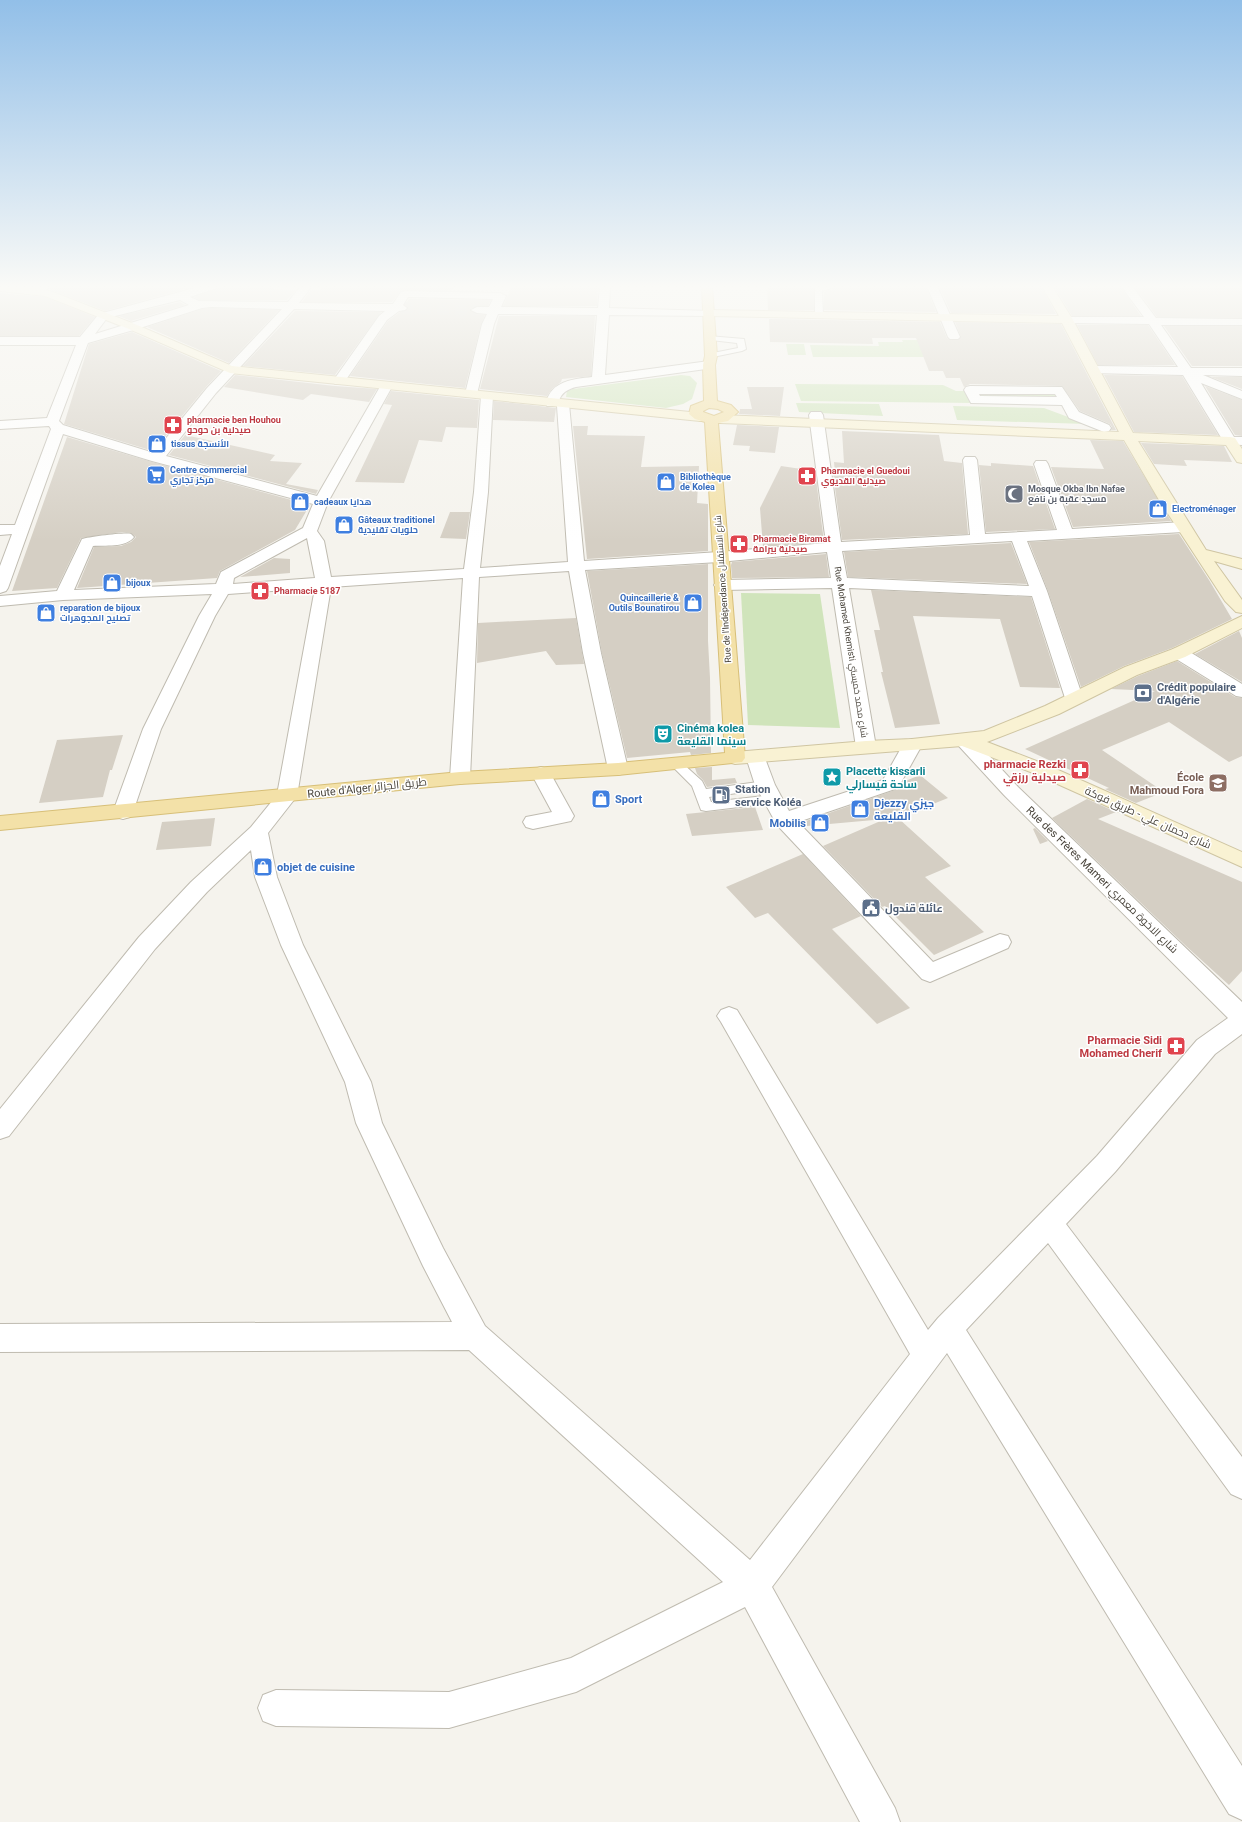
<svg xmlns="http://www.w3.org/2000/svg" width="1242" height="1822" font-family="Roboto,Cairo,sans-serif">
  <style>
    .green { fill: #d0e4bb }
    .building { fill: #d5cfc4 }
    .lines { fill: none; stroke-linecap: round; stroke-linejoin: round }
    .street-tunnel { stroke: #d3d0c9; stroke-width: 12; stroke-dasharray: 12 6; stroke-linecap: butt }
    .lane-casing { stroke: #bfbbb0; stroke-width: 2 }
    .street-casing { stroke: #bfbbb0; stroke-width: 2 }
    .secondary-casing { stroke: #cfc5a2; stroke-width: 2 }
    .primary-casing { stroke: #d7bf78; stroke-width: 2 }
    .lane { fill: #fff; fill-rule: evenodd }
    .street { fill: #fff; fill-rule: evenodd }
    .secondary { fill: #f9f2d3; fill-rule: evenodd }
    .primary { fill: #f3e1a8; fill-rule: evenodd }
    .labels { text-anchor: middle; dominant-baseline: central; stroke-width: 3; stroke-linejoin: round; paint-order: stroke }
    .far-health-label { font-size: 9px; font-weight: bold; fill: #be3a42; stroke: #fff; text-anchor: start }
    .far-shop-label { font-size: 9px; font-weight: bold; fill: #366cbe; stroke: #fff; text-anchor: start }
    .far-worship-label { font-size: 9px; font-weight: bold; fill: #5b616d; stroke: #fff; text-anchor: start }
    .far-street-label { font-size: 9px; fill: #49443b; stroke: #fff }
    .service-label { font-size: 11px; font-weight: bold; fill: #4e5e75; stroke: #fff; text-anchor: start }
    .culture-label { font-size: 11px; font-weight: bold; fill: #0d838f; stroke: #fff; text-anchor: start }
    .health-label { font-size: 11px; font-weight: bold; fill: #be3a42; stroke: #fff; text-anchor: end }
    .education-label { font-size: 11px; font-weight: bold; fill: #785e54; stroke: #fff; text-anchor: end }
    .street-label { font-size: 11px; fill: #49443b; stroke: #fff }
    .shop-label { font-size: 11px; font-weight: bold; fill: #366cbe; stroke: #fff; text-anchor: start }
  </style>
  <rect width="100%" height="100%" fill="#f5f3ed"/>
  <g class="green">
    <polygon points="902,340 927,340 935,357 813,357 810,345 879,346 878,342 903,342"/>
    <polygon points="786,344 804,344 806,355 788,355"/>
    <polygon points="681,375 690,376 697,383 692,399 683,404 666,408 566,397 567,391 573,389"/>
    <polygon points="795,384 943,385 956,391 1053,391 1063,404 801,401"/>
    <polygon points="796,403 879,404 883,416 799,412"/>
    <polygon points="953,406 1044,408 1087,424 957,420"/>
    <polygon points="741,593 820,594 840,728 748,725"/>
  </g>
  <g class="building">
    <polygon points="52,286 196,286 105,311 49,289"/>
    <polygon points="219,286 273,286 274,289 296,290 287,300 199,300 194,297 217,289"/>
    <polygon points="323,286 454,286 452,290 401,291 392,302 302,302 311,290 320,290"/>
    <polygon points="512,286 598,286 597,306 503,306"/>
    <polygon points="767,286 815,287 814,289 814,310 768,310"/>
    <polygon points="831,286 926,286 936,312 824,310 824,292 832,289"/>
    <polygon points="939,286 1041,286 1056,314 951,313"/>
    <polygon points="1054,286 1120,286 1141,316 1072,316"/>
    <polygon points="1134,286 1242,286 1242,318 1157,317"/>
    <polygon points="0,293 45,297 95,317 79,336 0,336"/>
    <polygon points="409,299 491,300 488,306 477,306 470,309 476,314 485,315 481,324 465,388 350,376 388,321 400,312 408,309 405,305"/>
    <polygon points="180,302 185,305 131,321 119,316"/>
    <polygon points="211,308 279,310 229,363 147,327 202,309"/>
    <polygon points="295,311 381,312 335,375 243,366"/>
    <polygon points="499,316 595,316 591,376 562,379 561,382 552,389 547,396 480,389"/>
    <polygon points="769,319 940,322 947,338 950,340 958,340 961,337 955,322 1061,324 1116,430 1111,430 1112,427 1110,424 1080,411 1062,386 970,384 964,387 960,378 946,378 943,371 929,371 916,338 872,338 873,344 770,342"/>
    <polygon points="1077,325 1148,325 1175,365 1098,365"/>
    <polygon points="1164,326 1242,326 1242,366 1192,366"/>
    <polygon points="132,332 221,371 206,387 153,451 64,424 89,344"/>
    <polygon points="235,375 335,386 377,389 369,402 311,394 303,400 224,387"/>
    <polygon points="1104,375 1182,376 1218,435 1134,432"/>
    <polygon points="1211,377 1242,377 1242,389"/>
    <polygon points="1205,386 1242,400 1242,436 1235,435"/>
    <polygon points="747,387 784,387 780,416 739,414 740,409 752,409"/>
    <polygon points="391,391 479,400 477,428 446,427 442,442 419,440 404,483 355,482 392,405 384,404"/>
    <polygon points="494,401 556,408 554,422 493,420"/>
    <polygon points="737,425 779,427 775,453 749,451 750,446 733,445"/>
    <polygon points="573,426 588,426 587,435 645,436 641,467 699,466 697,503 708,504 708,551 587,559"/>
    <polygon points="842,431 939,435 944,461 962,463 968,534 842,540 833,473 835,473 834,462 844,463"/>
    <polygon points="185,435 275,455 270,461 302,463 286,484 318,490 316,494 169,455"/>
    <polygon points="67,437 152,462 310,505 295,530 220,571 217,578 77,588 94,547 121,546 131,542 136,537 131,533 122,532 81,538 57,588 12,591"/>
    <polygon points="1090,440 1123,441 1171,521 1073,527 1051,467 1104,469"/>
    <polygon points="1141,443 1224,446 1232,462 1184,460 1187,466 1154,464"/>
    <polygon points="991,463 1033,466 1055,529 986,532 979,465 991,466"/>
    <polygon points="781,466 815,471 824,542 763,547 760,508"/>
    <polygon points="450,512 470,512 466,539 440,538"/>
    <polygon points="1179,534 1209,580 1232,619 1172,648 1124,666 1081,687 1048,591 1029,542"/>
    <polygon points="1011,543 1027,584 848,577 844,552"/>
    <polygon points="826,554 829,577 732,578 731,565 732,562"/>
    <polygon points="274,558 290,559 290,573 240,577"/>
    <polygon points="708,564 708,641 710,678 711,753 691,755 690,752 627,758 602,653 587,571"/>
    <polygon points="871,590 1031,597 1060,688 1020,687 1000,619 913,616 940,724 895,728 881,672 883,672 874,630 880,630"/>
    <polygon points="576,618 584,664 556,665 546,651 477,663 478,623"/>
    <polygon points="1239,631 1242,638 1242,682 1195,654"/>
    <polygon points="1177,661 1235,697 1242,698 1242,756 1229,762 1169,722 1102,750 1164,792 1136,803 1105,789 1109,788 1025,749 1155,691 1111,689 1138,676"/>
    <polygon points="123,735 112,770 110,770 103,797 39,803 57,740"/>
    <polygon points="712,767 712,780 735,778 737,783 707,787 703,780 697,774 695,768"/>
    <polygon points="920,775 948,798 898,818 951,866 925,877 984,932 934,955 885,906 882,907 823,846 885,819 807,826 806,821 898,789 903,782"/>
    <polygon points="1087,799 1116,812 1098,819 1242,882 1242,971 1229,985 1186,946 1052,818"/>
    <polygon points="755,807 763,830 692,836 686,814"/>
    <polygon points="215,818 211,846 156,850 162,822"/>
    <polygon points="1035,828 1048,841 1040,844 1033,829"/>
    <polygon points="803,854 861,916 832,929 910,1008 877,1024 768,913 755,918 726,887"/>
  </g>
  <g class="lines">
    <polyline class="street-tunnel" points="401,308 477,310"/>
    <g class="lane-casing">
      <g id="lane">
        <polygon points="818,287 829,286 831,288 822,291 823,314 819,316 815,314 815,289"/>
        <polygon points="708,336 744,339 746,349 742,351 708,358 708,354 738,348 737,343 711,340 707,338"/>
        <polygon points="677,761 681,762 702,781 706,789 765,781 769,782 771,785 769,788 765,789 709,797 711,802 772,795 776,796 778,799 776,802 772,803 706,811 701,810 692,786 671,765 673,762"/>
      </g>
    </g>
    <g class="street-casing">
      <g id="street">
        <path d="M35,286H50C46,291 36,294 30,292L29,290Z"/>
        <path d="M202,286H218L217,288L190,297L199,301L288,302L301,286H312L299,303L393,304L401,292L405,291L500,293L506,296L501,307L598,308L600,286H610L609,308L713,311L715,313L709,316L609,315L605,375L709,361L713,362L715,365L713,368L576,387C568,389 561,393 559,401H568L569,404L584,561L719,552L826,543L809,415L811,412H821L823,415L841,542L970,535L963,460L965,457H975L977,460L985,534L1057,530L1034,464L1036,461H1046L1048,464L1072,529L1183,522L1188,524L1191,527L1188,530L1183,532L1027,541L1047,591L1083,698L1080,702L1074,703L1068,702L1065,698L1032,596L849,588L876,747L873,751L866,753L859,751L856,747L832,588L722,590L716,588L714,585L716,582L722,580L831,578L827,552L719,562L585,570L601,653L628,769L625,773L618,775L611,773L608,769L583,653L569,571L479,577L470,778L467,782L460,784L453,782L450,778L463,578L331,587L297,796L268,833L277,877L303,945L371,1082L382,1123L443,1248L485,1326L750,1560L910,1354L721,1022L717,1016L721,1010L729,1007L737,1010L928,1330L938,1318L1097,1156L1197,1040L1228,1018L1004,795L957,744L955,740L957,736L964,734L971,736L1018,787L1242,1002V1034L1215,1054L1115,1172L1066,1224L1242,1457V1499L1231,1494L1048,1243L966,1330L1242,1766V1820L1229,1814L947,1353L772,1587L895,1808L900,1822H860L745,1607L576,1692L449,1728L276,1726L263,1721L258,1708L263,1695L276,1690L449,1692L571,1658L723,1582L469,1350L0,1352V1324L452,1322L423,1266L356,1123L345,1082L281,945L255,877L251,850L207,892L155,949L9,1136L0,1139V1109L139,937L191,882L251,827L277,795L315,588L228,594L215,616L161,729L133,812L130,817L123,819L116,817L113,812L143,729L199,616L212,594L63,600L0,606V596L57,591L82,539C89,537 126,532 131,534L134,537C126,548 104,545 93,546L74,590L216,584L221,572L303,528L313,504L152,461L63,434L8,588L6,591L0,593V566L12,534L0,535V525H15L51,429L49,426L0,429V421L47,418L76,345H0V337H80L99,314ZM408,297L493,299L489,307H477L471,310L477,313L487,314L482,324L465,394L466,397H476L477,394L494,324L498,314L597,315L592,377C573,379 551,381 546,403L547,406H557L568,562L480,568L488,492L493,396L492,393H482L481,396L474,492L464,569L331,577L324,541L317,531L328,502L393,385L391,382H383L381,385L317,496L166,456L216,393L294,309L385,311L379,316L333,381L335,384H343L387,320L399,311L405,310L407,308L403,305ZM180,300L189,305L95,334L107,318ZM211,307L282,309L207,388L154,453L63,425L59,421L88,343L137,329L202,308ZM307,538L315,578L233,584L234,578ZM1012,541L1029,586L847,578L842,551Z"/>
        <polygon points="927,286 937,286 960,337 958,339 950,339 948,337"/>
        <polygon points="1121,286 1132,286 1156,318 1242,319 1242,325 1161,325 1191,368 1242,368 1242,376 1203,375 1242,391 1242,399 1201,383 1234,437 1242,437 1242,445 1225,444 1183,375 1089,373 1087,370 1089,367 1093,366 1178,367 1149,324 1067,323 1061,320 1067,317 1144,317"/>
        <path d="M970,386L1062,387L1079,412L1109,425L1111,428L1109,431L1104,432L1069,418L1062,405L971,403L964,390L966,387ZM979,394H1055L1057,397L980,396Z"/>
        <polygon points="1179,648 1185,649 1242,684 1242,697 1236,696 1173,657 1170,653 1173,649"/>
        <polygon points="912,739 919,741 922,745 898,788 798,822 933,962 1000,934 1008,936 1011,942 1008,948 930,982 922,979 777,825 755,785 746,757 749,753 756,751 763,753 775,785 789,811 883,780 905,741"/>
        <polygon points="541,767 548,769 574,816 571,821 533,829 526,827 523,822 526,817 552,812 531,773 534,769"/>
      </g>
    </g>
    <g class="secondary-casing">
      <g id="secondary">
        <polygon points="0,286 38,288 53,292 137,325 232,366 700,413 705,414 707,417 705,420 700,421 230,373 129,329 45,296 0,291"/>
        <polygon points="1042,286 1052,286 1073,320 1133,433 1230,437 1235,438 1242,449 1242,463 1237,462 1226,445 1138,441 1206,550 1242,559 1242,569 1214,561 1242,600 1242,613 1236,612 1225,601 1159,500 1124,440 720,423 715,422 713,419 715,416 720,415 1119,432 1062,323 709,316 703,313 709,310 1059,316"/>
        <polygon points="1242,616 1242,628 1185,657 1137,675 1059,714 987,742 1047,765 1242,852 1242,867 1033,773 962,746 735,764 728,762 725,758 728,754 735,752 866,741 912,739 984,731 1045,706 1125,667 1173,649"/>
      </g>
    </g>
    <g class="primary-casing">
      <path id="primary" d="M702,286H712L717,356L715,365L717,401L731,405L738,412L728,421L718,423L745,758L742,762L618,775L460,784L0,830V816L460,772L618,763L725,753L705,422L695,419L689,414L691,406L704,401L703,365L705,356ZM709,408L718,409L724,412L714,416L703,412V411Z"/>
    </g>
    <use href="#lane" class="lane"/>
    <use href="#street" class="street"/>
    <use href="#secondary" class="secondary"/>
    <use href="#primary" class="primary"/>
  </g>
  <linearGradient id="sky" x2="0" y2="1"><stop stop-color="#92bfe8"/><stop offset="0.53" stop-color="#fafaf7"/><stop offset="1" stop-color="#fafaf7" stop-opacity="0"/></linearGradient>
  <rect width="1242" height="541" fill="url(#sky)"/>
  <defs>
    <g id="pharmacy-square" transform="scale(1)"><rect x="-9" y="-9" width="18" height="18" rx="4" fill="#e0444e" stroke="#fff"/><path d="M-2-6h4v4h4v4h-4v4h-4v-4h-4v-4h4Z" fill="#fff"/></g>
    <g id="shop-square" transform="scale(1)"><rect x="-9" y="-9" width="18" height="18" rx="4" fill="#3f7fe0" stroke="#fff"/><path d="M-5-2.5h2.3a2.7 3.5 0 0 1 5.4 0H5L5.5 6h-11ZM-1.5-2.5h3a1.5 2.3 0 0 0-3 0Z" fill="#fff"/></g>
    <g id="supermarket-square" transform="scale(1)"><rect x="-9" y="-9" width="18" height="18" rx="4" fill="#3f7fe0" stroke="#fff"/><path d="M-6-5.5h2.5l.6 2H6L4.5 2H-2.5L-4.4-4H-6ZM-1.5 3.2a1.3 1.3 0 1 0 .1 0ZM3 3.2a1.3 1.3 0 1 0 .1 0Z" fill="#fff"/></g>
    <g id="mosque-square" transform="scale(1)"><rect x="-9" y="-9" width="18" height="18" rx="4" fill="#6b7280" stroke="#fff"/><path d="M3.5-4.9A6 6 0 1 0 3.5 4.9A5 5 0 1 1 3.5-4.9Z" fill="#fff"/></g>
    <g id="bank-square" transform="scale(1)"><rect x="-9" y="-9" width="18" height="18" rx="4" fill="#5c6f8a" stroke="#fff"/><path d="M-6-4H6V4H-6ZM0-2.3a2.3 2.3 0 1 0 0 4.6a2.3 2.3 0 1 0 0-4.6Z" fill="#fff"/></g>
    <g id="theatre-square" transform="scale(1)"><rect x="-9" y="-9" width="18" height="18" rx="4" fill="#0f9aa8" stroke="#fff"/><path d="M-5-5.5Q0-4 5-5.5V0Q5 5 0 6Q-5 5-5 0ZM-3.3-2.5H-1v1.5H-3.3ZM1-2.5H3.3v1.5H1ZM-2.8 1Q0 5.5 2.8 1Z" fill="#fff"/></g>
    <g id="sight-square" transform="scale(1)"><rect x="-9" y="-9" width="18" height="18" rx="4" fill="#0f9aa8" stroke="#fff"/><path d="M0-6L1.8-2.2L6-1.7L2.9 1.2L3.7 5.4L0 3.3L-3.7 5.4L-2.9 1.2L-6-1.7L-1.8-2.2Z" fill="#fff"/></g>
    <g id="school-square" transform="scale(1)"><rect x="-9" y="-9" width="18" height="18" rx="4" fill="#8d6e63" stroke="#fff"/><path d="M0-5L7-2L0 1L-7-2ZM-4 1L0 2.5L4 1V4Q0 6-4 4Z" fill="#fff"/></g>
    <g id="fuel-square" transform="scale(1)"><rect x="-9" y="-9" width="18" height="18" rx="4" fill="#5c6f8a" stroke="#fff"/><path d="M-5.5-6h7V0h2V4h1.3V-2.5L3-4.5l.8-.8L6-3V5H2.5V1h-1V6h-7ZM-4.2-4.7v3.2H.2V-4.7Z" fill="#fff"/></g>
    <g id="civic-square" transform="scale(1)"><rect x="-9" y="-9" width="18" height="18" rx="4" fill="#5c6f8a" stroke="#fff"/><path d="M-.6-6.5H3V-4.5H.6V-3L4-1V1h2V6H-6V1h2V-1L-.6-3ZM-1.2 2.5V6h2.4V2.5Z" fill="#fff"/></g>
  </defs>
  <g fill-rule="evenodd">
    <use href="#pharmacy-square" x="173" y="425"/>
    <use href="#shop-square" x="157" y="444"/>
    <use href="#supermarket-square" x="156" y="475"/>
    <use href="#pharmacy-square" x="807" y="476"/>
    <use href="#shop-square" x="666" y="482"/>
    <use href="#mosque-square" x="1014" y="494"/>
    <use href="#shop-square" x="300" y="502"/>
    <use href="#shop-square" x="1158" y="509"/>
    <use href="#shop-square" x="344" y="525"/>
    <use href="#pharmacy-square" x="739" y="544"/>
    <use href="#shop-square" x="112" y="583"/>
    <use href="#pharmacy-square" x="260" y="591"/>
    <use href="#shop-square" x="693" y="603"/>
    <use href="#shop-square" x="46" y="613"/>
    <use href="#bank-square" x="1143" y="693"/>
    <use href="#theatre-square" x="663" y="734"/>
    <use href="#pharmacy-square" x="1080" y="770"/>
    <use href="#sight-square" x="832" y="777"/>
    <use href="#school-square" x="1218" y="783"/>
    <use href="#fuel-square" x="721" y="795"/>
    <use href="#shop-square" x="601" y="799"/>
    <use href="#shop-square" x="860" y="809"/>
    <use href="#shop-square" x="820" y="823"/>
    <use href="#shop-square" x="263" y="867"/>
    <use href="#civic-square" x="871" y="908"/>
    <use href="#pharmacy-square" x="1176" y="1046"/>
  </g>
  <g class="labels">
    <g class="far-health-label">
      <text x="187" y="420">pharmacie ben Houhou<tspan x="187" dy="10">صيدلية بن حوحو</tspan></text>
      <text x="821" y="471">Pharmacie el Guedoui<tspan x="821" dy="10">صيدلية القديوي</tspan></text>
      <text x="753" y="539">Pharmacie Biramat<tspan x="753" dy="10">صيدلية بيرامة</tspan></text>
      <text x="274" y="591">Pharmacie 5187</text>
    </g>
    <g class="far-shop-label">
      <text x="171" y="444">tissus الأنسجة</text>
      <text x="170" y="470">Centre commercial<tspan x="170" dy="10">مركز تجاري</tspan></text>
      <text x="680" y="477">Bibliothèque<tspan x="680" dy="10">de Kolea</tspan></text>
      <text x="314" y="502">cadeaux هدايا</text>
      <text x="1172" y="509">Electroménager</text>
      <text x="358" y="520">Gâteaux traditionel<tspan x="358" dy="10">حلويات تقليدية</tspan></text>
      <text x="126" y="583">bijoux</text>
      <text x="679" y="598" text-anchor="end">Quincaillerie &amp;<tspan x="679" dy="10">Outils Bounatirou</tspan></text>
      <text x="60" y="608">reparation de bijoux<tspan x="60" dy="10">تصليح المجوهرات</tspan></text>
    </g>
    <g class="far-worship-label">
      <text x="1028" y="489">Mosque Okba Ibn Nafae<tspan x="1028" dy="10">مسجد عقبة بن نافع</tspan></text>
    </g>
    <g class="far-street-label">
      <text transform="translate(723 589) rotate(-94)">Rue de l'Indépendance شارع الاستقلال</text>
      <text transform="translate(851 652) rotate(81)">Rue Mohamed Khemisti شارع محمد خميستي</text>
    </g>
    <g class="service-label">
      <text x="1157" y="687">Crédit populaire<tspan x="1157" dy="13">d'Algérie</tspan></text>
      <text x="735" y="789">Station<tspan x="735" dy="13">service Koléa</tspan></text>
      <text x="885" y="908">عائلة قندول</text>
    </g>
    <g class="culture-label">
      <text x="677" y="728">Cinéma kolea<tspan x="677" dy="13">سينما القليعة</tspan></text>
      <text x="846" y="771">Placette kissarli<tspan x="846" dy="13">ساحة قيسارلي</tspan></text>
    </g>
    <g class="health-label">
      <text x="1066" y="764">pharmacie Rezki<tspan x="1066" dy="13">صيدلية ررزقي</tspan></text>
      <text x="1162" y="1040">Pharmacie Sidi<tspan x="1162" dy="13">Mohamed Cherif</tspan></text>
    </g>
    <g class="education-label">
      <text x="1204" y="777">École<tspan x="1204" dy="13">Mahmoud Fora</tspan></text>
    </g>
    <g class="street-label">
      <text transform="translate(367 788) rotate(-6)">Route d'Alger طريق الجزائر</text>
      <text transform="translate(1148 818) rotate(24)">شارع دحمان علي - طريق فوكة</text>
      <text transform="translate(1102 880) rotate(44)">Rue des Frères Mameri شارع الاخوة معمري</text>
    </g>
    <g class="shop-label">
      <text x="615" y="799">Sport</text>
      <text x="874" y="803">Djezzy جيزي<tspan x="874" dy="13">القليعة</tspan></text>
      <text x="806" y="823" text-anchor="end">Mobilis</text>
      <text x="277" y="867">objet de cuisine</text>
    </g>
  </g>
</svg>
